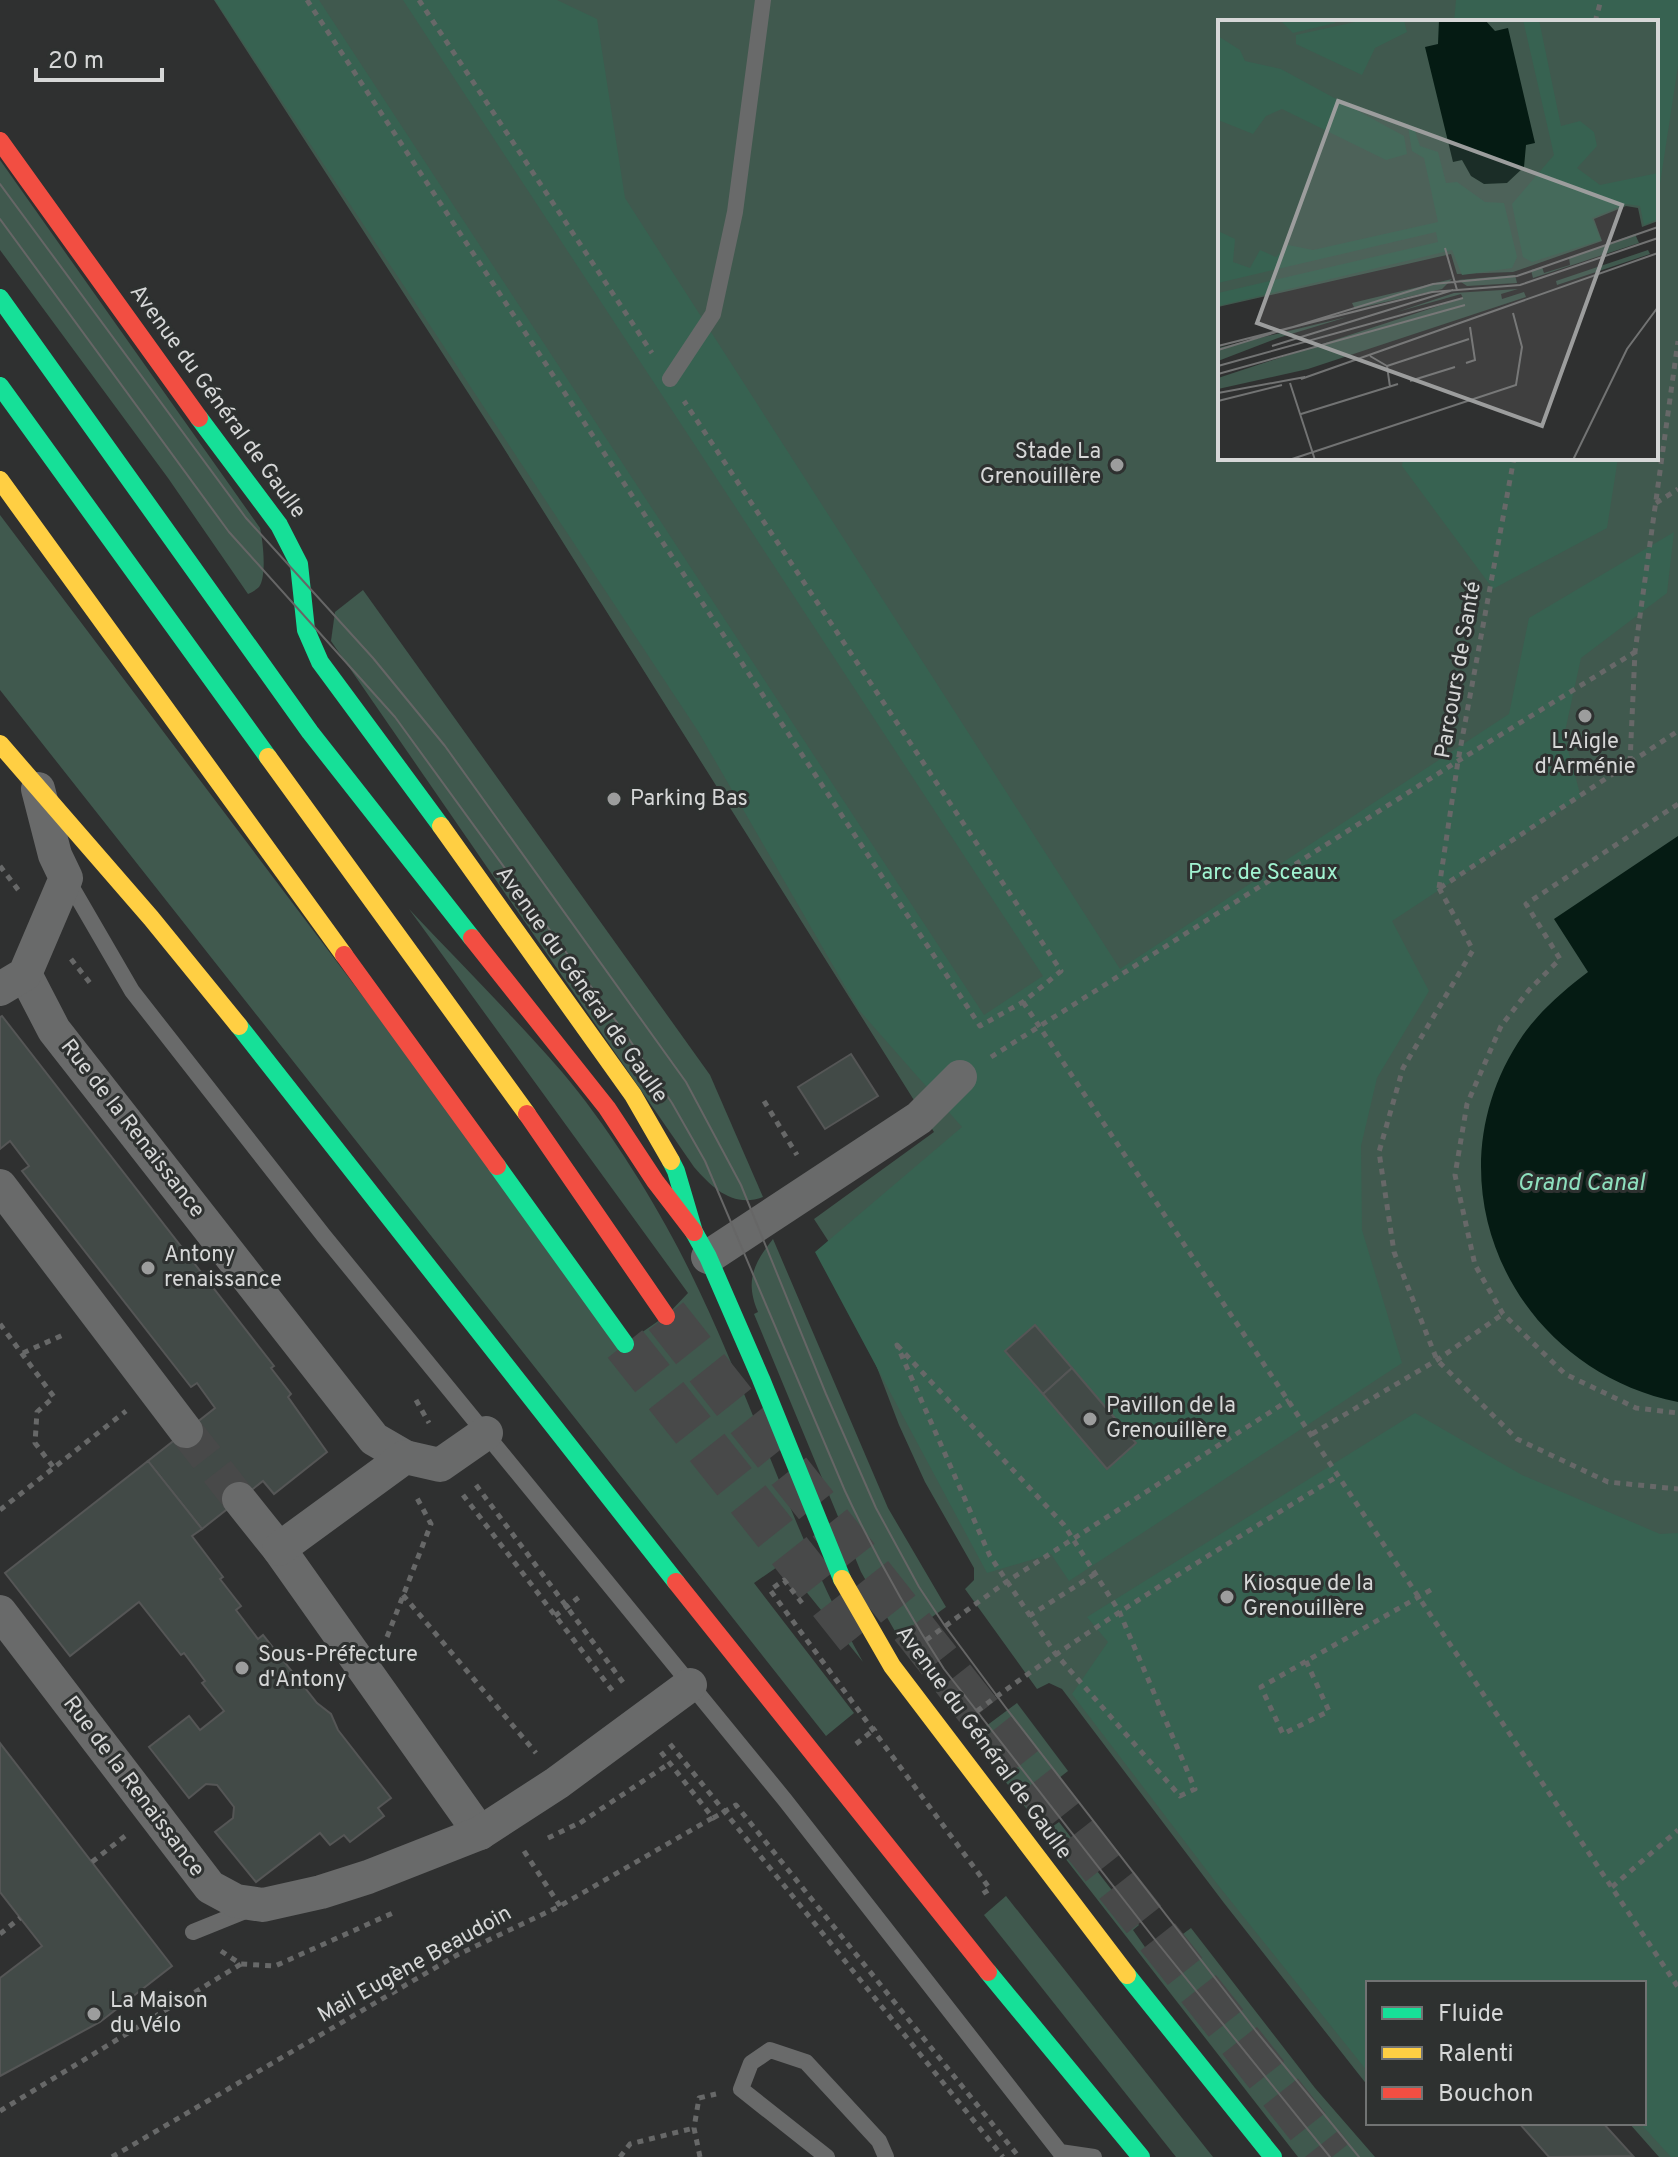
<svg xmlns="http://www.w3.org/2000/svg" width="1678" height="2157" font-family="Overpass,sans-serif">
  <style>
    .green { fill: #40594e; fill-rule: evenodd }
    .forest { fill: #376251 }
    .water { fill: #051b13 }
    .building { fill: #424a47; stroke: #555656; stroke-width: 2 }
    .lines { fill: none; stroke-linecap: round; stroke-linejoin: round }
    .street-tunnel { stroke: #484949; stroke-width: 34; stroke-dasharray: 34 17; stroke-linecap: butt }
    .highway-tunnel { stroke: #484949; stroke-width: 44; stroke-dasharray: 44 22; stroke-linecap: butt }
    .path { stroke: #676868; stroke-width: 5; stroke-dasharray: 6 6; stroke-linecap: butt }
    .lane { stroke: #696a6a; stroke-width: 16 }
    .street { stroke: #696a6a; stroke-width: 34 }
    .fast { stroke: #16e098; stroke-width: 18 }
    .slow { stroke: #ffcf43; stroke-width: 18 }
    .jam { stroke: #f24e42; stroke-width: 18 }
    .tram { stroke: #666; stroke-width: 2 }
    .poi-dot { fill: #9c9d9d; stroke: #2e3130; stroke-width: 3 }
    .labels { text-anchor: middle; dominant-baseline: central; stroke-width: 6; stroke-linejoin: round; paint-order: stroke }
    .street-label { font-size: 22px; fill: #d6d7d7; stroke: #2e3130 }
    .poi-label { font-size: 22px; fill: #d6d7d7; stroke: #2e3130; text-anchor: start }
    .park-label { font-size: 22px; fill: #a1f3d1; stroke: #2e3130 }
    .water-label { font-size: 24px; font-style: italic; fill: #8ee0be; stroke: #2e3130 }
    .inset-road { fill: none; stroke: #727373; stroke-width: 2 }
    .view { fill: #9c9d9d; fill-opacity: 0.15; stroke: #9c9d9d; stroke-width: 4 }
    .inset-edge { fill: none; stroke: #d6d7d7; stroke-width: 4 }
  </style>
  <rect width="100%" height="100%" fill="#2f3030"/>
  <g class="green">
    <path d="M214,0H1678V2157H1659L1629,2123H1644V1983H1368V2086L1224,1903L1062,1689L1049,1683L1037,1689L965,1589L974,1580V1568L925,1482L899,1425L873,1357L853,1279L814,1219L934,1132L498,439ZM1220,22H1656V458H1220Z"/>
    <path d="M0,160L260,528C263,541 267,576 259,587C257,589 251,593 248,594L168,478L0,250Z"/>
    <path d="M0,515L625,1344L667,1315L688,1293L409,909C460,963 513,1016 562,1072C605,1123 647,1189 678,1248C748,1382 789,1529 863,1662L783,1563L754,1583L854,1713L826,1736L0,690Z"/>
    <path d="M363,590L710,1075L763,1197C734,1208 713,1189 694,1167L331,641L335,612Z"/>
    <path d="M773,1239L888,1508L946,1607L900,1640L861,1572L754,1314L758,1312C745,1282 753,1264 773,1239Z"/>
    <polygon points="1017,1703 1068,1771 1031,1800 1052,1827 1059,1822 1139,1925 1133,1930 1152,1957 1191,1928 1315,2088 1375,2157 1298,2157 973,1740 970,1735 978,1732"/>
    <polygon points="1006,1896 1213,2157 1176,2157 984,1915"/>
  </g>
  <g class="forest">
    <polygon points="215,0 319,0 984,1015 1043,976 403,0 557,0 597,19 625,198 1120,969 1509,714 1529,618 1674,532 1667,593 1581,658 1564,736 1581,797 1392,921 1429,991 1377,1078 1361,1146 1362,1230 1402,1363 1069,1581 1051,1554 987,1573 815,1252 962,1127 858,1009 698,731"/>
    <polygon points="1456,0 1678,0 1678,66 1656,210 1656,22 1454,22"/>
    <polygon points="1403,458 1618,458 1607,528 1493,589 1402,466"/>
    <polygon points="1415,1413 1522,1475 1660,1534 1678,1533 1678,2157 1671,2157 1640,2123 1644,2123 1644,1983 1368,1983 1368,2072 1218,1885 1072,1694 1108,1642 1087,1617"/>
  </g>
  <path class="water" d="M1678,836V1402C1510,1368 1424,1179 1523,1035C1541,1010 1564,990 1588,972L1554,919Z"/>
  <g class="building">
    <polygon points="2,1016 274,1366 271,1368 291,1394 288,1397 327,1452 274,1494 263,1481 202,1529 148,1461 215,1408 197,1383 191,1387 22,1171 29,1166 10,1141 0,1149 0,1017"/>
    <polygon points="851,1054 878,1096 825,1129 798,1087"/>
    <polygon points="1035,1325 1072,1368 1043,1394 1005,1351"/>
    <polygon points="1072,1368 1136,1443 1107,1469 1043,1394"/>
    <polygon points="148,1461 202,1529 192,1536 223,1577 220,1579 241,1606 236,1610 258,1639 263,1635 317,1703 331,1714 338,1730 391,1798 378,1808 384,1816 350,1842 344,1835 330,1845 320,1833 256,1882 215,1832 233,1818 234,1807 217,1785 206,1784 189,1798 149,1747 189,1716 200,1730 224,1711 202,1683 205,1681 184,1653 181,1655 139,1602 70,1656 5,1573"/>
    <polygon points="0,1743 172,1966 100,2022 0,2076 0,1978 42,1946 0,1892"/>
    <polygon points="1519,2123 1603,2123 1633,2156 1549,2157"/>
  </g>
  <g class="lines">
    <polyline class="street-tunnel" points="186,1431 239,1499"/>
    <g class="highway-tunnel">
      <polyline points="666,1316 1332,2157"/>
      <polyline points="625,1344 865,1646"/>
    </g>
    <g class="path">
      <polyline points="307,0 980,1026 1023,1002 1061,971 684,401"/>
      <polyline points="419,0 652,353"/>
      <polyline points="1595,22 1601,0"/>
      <polyline points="1656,503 1678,489"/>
      <polyline points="1630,762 1635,652 1678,341"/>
      <polyline points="1678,804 1526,904 1560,959 1529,990 1501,1026 1467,1104 1455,1175 1475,1265 1503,1314 1565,1374 1636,1408 1678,1413"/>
      <polyline points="0,866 19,891"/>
      <polyline points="1439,888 1473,950 1403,1068 1379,1152 1394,1252 1437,1360 1517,1439 1608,1482 1678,1489"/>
      <polyline points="1439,888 1458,761 1514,458"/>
      <polyline points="1440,888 1678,731"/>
      <polyline points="71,959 90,983"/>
      <polyline points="1023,1002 1678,1987"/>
      <polyline points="991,1057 1458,761 1635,652"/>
      <polyline points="764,1101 797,1155"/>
      <polyline points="0,1324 54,1397 37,1412 35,1443 54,1468"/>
      <polygon points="897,1345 1064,1525 1119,1611 1195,1789 1180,1796 1055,1653 990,1556"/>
      <polyline points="23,1353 65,1334"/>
      <polyline points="416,1400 429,1423"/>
      <polyline points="1312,1434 1437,1360 1503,1314"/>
      <polyline points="476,1485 625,1685"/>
      <polyline points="463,1495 615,1694"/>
      <polyline points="0,1510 126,1411"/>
      <polyline points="403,1595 536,1753"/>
      <polyline points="802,1603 784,1580 770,1590 990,1889 979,1896"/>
      <polyline points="555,1616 583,1594"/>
      <polyline points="1029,1616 1095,1574"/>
      <polyline points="387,1637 431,1524 417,1498"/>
      <polyline points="926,1640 1006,1582 1289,1400"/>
      <polyline points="1306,1661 1329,1711 1283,1734 1261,1687 1436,1587"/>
      <path d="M977,1711C1092,1625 1216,1551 1338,1476"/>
      <polyline points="670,1744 1003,2157"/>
      <polyline points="856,1744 876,1728"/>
      <polyline points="661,1752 713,1818 736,1805 1019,2157"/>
      <polyline points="580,1823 670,1763"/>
      <polyline points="548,1838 579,1823"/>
      <polyline points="524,1851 560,1906"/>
      <polyline points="92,1862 125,1836"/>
      <polyline points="1612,1887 1678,1830"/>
      <polyline points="0,1934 20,1918"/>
      <polyline points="221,1951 241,1964 275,1966 395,1912"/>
      <polyline points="0,2111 241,1964"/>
      <polyline points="112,2157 457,1955 560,1906 714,1817"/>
      <polyline points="620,2157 630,2144 694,2128"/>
      <polyline points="700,2157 694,2128 699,2098 716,2094"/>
    </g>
    <g class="lane">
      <polyline points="670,379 713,314 735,212 763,0"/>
      <polyline points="67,879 132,991 324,1236 785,1800 1060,2152 1094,2157"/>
      <polyline points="193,1932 250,1909"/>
      <polyline points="827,2157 741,2089 751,2063 770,2050 806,2062 879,2141 886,2157"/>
    </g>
    <g class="street">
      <polyline points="25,974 54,1030 374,1439 405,1457"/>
      <polyline points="0,989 25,974 66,878 55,855 38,789"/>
      <polyline points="0,1186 186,1431"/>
      <polyline points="708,1257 919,1118 960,1077"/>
      <polyline points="239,1499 279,1549 480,1833"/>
      <polyline points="279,1549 405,1457 440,1465 486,1433"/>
      <polyline points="0,1612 210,1887 236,1901 263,1905 321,1892 368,1877 480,1833 557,1783 690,1685"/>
    </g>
    <g class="fast">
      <polyline points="0,298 310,732 472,938"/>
      <polyline points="0,386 268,757"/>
      <polyline points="199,418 279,525 299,564 306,630 320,662 441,826"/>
      <polyline points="239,1026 676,1582"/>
      <polyline points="671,1161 676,1171 694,1232 708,1257 761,1379 842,1579"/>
      <polyline points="497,1166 625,1344"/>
      <polyline points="988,1972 1141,2157"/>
      <polyline points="1127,1975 1273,2157"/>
    </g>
    <g class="slow">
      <polyline points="0,480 344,955"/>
      <polyline points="0,744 151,918 239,1026"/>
      <polyline points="268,757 527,1114"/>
      <polyline points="441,826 633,1095 671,1161"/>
      <polyline points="842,1579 892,1666 1127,1975"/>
    </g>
    <g class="jam">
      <polyline points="0,141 199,418"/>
      <polyline points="472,938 607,1108 655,1181 694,1232"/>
      <polyline points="344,955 497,1166"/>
      <polyline points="527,1114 666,1316"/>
      <polyline points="676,1582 988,1972"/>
    </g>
    <g class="tram">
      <polyline points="0,184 246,518 373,658 445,746 686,1082 741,1185 826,1394 876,1508 919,1587 945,1626 1006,1708 1256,2031 1359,2157"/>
      <path d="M0,219L229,532L395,717L629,1039L672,1103L705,1161L845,1491C874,1553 907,1612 944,1669L1156,1941L1330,2157"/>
    </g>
  </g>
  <g class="poi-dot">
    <circle cx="1117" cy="465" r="8"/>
    <circle cx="1585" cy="716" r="8"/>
    <circle cx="614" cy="799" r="8"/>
    <circle cx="148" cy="1268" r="8"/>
    <circle cx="1090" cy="1419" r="8"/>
    <circle cx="1227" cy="1597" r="8"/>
    <circle cx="242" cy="1668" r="8"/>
    <circle cx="94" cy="2014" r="8"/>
  </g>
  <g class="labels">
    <g class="street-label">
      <text transform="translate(217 402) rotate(54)">Avenue du Général de Gaulle</text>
      <text transform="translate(1459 670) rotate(-80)">Parcours de Santé</text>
      <text transform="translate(581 985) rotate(55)">Avenue du Général de Gaulle</text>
      <text transform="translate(132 1129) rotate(52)">Rue de la Renaissance</text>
      <text transform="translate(983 1743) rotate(54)">Avenue du Général de Gaulle</text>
      <text transform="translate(133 1787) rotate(53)">Rue de la Renaissance</text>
      <text transform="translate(415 1965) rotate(-29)">Mail Eugène Beaudoin</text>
    </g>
    <g class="poi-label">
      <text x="1101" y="452" text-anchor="end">Stade La<tspan x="1101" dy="25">Grenouillère</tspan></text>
      <text x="1585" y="742" text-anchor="middle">L'Aigle<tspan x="1585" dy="25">d'Arménie</tspan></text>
      <text x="630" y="799">Parking Bas</text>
      <text x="164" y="1255">Antony<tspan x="164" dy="25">renaissance</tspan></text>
      <text x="1106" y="1406">Pavillon de la<tspan x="1106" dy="25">Grenouillère</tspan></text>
      <text x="1243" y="1584">Kiosque de la<tspan x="1243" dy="25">Grenouillère</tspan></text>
      <text x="258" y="1655">Sous-Préfecture<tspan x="258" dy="25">d'Antony</tspan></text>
      <text x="110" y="2001">La Maison<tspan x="110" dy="25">du Vélo</tspan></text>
    </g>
    <g class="park-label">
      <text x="1263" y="873">Parc de Sceaux</text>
    </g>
    <g class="water-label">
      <text x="1581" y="1184">Grand Canal</text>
    </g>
  </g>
  <g transform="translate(1218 20)">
    <rect width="440" height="440" fill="#2f3030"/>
    <path d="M0,0H440V201L424,207L420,188L408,186L376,199L384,221L295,252L239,254L233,234L0,287ZM417,214L421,223L315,258L313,250L324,247L326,253L352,245L351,238ZM430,230L432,234L339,265L338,261ZM297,255L299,263L249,266L240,260ZM234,259L224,269L137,289L134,283ZM300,269L283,274L284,279L306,272L308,277L90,349L0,369V358L245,278L243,274L179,292L236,273ZM129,297L60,318L0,341V328Z" fill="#40594e"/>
    <path d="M62,0H117V3L75,13ZM146,0H186L189,12L157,28L144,55L78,24V15ZM305,0H321L343,106L362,101L376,112L379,126L359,148L382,165L440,153V199L426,205L422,186L408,184L374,198L383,220L314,242L305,237L294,184L336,135ZM0,16L22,30L27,41L63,49L186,116L189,134L168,140L64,89L48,96L35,114L0,100ZM190,107L197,111L202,126L220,132L228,163L239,162L267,182L286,183L299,237L294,248L244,255L234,230L0,286V273L220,222L218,212L0,263V211L17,219L15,242L32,248L42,230L58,237L70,225L95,230L220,202L206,138L194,131Z" fill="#376251"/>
    <path d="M221,0H267L277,11L290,8L317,123L308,125L306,147L289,163L266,164L253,156L244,140L235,142L207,27L220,24Z" fill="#051b13"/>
    <path class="inset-road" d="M227,228L239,270M0,326L214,272L302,265L440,218M54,326L235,270M0,330L215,264L299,256L440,207M152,336L169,346L172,367M248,343L257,340L252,307M0,346L245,278M169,346L251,319M0,354L247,285M83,359L440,233M192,361L237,347M72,363L97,440M0,373L87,357M0,381L64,365M83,394L180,364M71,440L298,365L304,327L295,293M355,440L409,329L440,287"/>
    <path class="view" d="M120,81L404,185L324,406L39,303Z"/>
    <rect width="440" height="440" class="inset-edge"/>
  </g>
  <rect x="1366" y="1981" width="280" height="144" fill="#2e3130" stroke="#717373" stroke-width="2"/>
  <rect x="1382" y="2007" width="40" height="12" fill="#16e098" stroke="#717373" stroke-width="2"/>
  <text x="1438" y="2021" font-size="24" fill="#d6d7d7">Fluide</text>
  <rect x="1382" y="2047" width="40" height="12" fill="#ffcf43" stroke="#717373" stroke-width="2"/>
  <text x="1438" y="2061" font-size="24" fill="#d6d7d7">Ralenti</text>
  <rect x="1382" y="2087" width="40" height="12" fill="#f24e42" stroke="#717373" stroke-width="2"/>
  <text x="1438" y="2101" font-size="24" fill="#d6d7d7">Bouchon</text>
  <path d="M36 68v12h126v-12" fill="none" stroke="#d6d7d7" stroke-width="4"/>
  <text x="48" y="68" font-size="24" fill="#d6d7d7" stroke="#2e3130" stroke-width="6" paint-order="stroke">20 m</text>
</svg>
